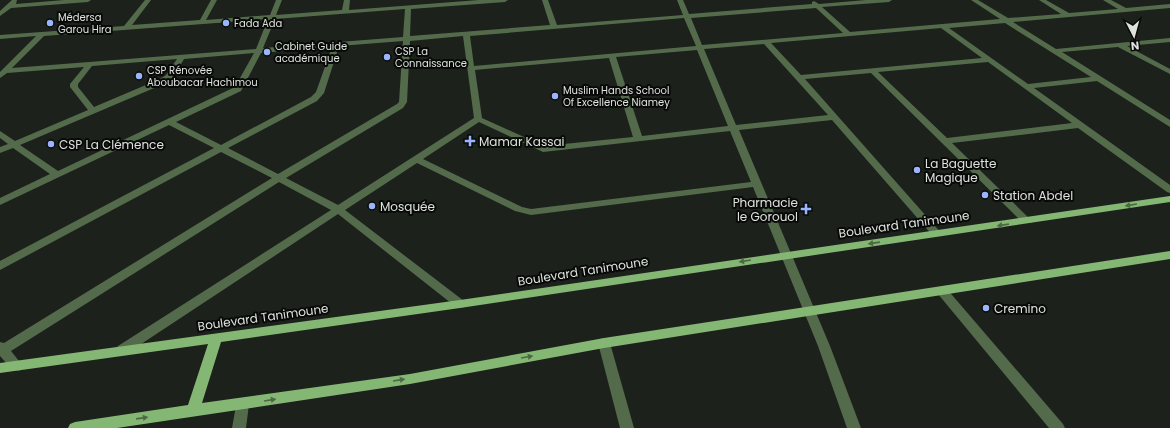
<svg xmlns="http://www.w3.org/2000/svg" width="1170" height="428" font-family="Poppins,sans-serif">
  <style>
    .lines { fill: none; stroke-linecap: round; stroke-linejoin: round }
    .minor { fill: #536b4b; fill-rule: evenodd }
    .major { fill: #85b774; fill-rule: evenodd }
    .oneway { fill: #4d6943 }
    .poi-dot { fill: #9bb5fd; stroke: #080a08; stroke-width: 1.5 }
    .labels { text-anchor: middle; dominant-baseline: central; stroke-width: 4; stroke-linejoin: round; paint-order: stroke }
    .far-poi-label { font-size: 10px; fill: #dee1dd; stroke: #080a08; text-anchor: start }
    .poi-label { font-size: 12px; fill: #dee1dd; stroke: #080a08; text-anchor: start }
    .street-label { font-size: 12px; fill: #dee1dd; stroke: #080a08 }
  </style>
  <rect width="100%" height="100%" fill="#1d211c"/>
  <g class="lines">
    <g class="minor">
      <polygon points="12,0 17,0 16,4 64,0 91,0 88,2 11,8 0,16 0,11"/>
      <path d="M145,0H151L132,25L200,20L211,0H217L206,20L270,15L276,0H282L276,15L342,10L344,0H350L349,10L479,0H508L505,2L411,9L410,36L550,25L542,0H548L557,25L683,15L677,0H683L689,14L812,4V2L814,1L819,4L866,0H892L889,2L822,7L850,32L1000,19L971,0H978L1008,18L1061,14L1039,0H1046L1069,13L1118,9L1103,0H1111L1126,8L1170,4V8L1013,22L1056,49L1170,38V42L1127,46L1170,69V74L1118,47L1062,52L1170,120V127L1097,81L1034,88L1170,185V193L1167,192L1078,128L952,143L1032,221L1031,223H1023L871,73L805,79L942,234L941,236H933L832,120L739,130L830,346L861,428H847L818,346L753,187L531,215L515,211L417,163L345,210L464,301L466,304L464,307L460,308L456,307L338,214L126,354L122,355L118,354L116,350L118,346L331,210L279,182L11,351L23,366L21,370C12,373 6,362 0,356V342L4,343L272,178L221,152L0,270V261L214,148L169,125L0,205V198L50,174L13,148L0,153V147L8,144L0,138V131L15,141L88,110L70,87V84L84,67L7,73L0,78V72L36,36L0,39V35L124,26ZM816,8L843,33L702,45L691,18ZM405,9L403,37L263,48L275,19ZM684,18L696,46L474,66L470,36ZM268,19L256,49L12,68L44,36ZM1005,23L1091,77L1028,84L949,28ZM941,28L982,58L801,75L771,43ZM463,36L474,118L338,205L286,178L403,108L407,102L410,41ZM403,41L399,102L397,104L278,174L228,148L317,101L324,93L339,46ZM764,44L828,115L736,125L704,49ZM332,47L316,92L311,97L221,145L176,122L241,91L261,53ZM697,50L728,126L642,136L616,57ZM254,53L235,87L58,171L20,145L166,83L172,79L184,59ZM609,58L633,137L544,146L482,118L475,70ZM177,59L166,75L160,79L94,107L78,87V84L92,66ZM988,62L1072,123L947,138L878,72ZM479,122L543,152L730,131L751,182L531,209L522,207L423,159Z"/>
      <polygon points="942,287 946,288 1063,424 1065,428 1049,428 938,294 936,291 938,288"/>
      <polygon points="604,338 608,339 610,343 634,428 620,428 598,343 600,339"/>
      <polygon points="242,398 247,400 249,404 246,428 232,428 237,400"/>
    </g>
    <polygon class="major" points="1170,196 1170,202 460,308 221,342 202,403 410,374 604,338 1170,251 1170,259 604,348 410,384 117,428 68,428 70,424 75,422 188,405 208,344 0,373 0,363 460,300"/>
  </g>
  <defs><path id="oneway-solid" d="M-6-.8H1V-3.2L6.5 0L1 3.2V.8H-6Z"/></defs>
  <g class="oneway">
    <use href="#oneway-solid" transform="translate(1131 205) rotate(171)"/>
    <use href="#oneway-solid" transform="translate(1003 225) rotate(172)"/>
    <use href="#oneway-solid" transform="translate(874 243) rotate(172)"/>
    <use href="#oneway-solid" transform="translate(745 261) rotate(171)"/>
    <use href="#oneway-solid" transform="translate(527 357) rotate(-10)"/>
    <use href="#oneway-solid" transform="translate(399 380) rotate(-9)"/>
    <use href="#oneway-solid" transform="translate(270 400) rotate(-9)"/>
    <use href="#oneway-solid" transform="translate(142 418) rotate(-8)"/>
  </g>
  <g class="poi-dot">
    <circle cx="50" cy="23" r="4"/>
    <circle cx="226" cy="23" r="4"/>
    <circle cx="267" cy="52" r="4"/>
    <circle cx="387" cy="57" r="4"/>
    <circle cx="139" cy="76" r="4"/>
    <circle cx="555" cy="96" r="4"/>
    <path d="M468 135h4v4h4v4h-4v4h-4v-4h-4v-4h4z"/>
    <circle cx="51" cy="144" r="4"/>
    <circle cx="917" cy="170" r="4"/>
    <circle cx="985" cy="195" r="4"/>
    <circle cx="372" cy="206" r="4"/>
    <path d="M804 203h4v4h4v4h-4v4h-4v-4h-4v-4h4z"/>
    <circle cx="986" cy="308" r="4"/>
  </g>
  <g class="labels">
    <g class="far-poi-label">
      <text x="58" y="17">Médersa<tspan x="58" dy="12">Garou Hira</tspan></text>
      <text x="234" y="23">Fada Ada</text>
      <text x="275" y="46">Cabinet Guide<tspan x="275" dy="12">académique</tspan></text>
      <text x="395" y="51">CSP La<tspan x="395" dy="12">Connaissance</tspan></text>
      <text x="147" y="70">CSP Rénovée<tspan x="147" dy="12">Aboubacar Hachimou</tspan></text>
      <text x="563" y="90">Muslim Hands School<tspan x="563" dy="12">Of Excellence Niamey</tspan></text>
    </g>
    <g class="poi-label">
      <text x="479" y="141">Mamar Kassai</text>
      <text x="59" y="144">CSP La Clémence</text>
      <text x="925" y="163">La Baguette<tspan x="925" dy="14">Magique</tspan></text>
      <text x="993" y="195">Station Abdel</text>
      <text x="798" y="202" text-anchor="end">Pharmacie<tspan x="798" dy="14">le Gorouol</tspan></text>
      <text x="380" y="206">Mosquée</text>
      <text x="994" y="308">Cremino</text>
    </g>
    <g class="street-label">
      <text transform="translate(904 224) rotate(-8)">Boulevard Tanimoune</text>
      <text transform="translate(583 271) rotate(-9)">Boulevard Tanimoune</text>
      <text transform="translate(263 317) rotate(-8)">Boulevard Tanimoune</text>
    </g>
  </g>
  <g transform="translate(1134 36) rotate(174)" stroke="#080a08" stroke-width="3" paint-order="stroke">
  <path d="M0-3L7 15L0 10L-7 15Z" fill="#dee1dd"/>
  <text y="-6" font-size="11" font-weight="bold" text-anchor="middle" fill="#dee1dd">N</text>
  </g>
</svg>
